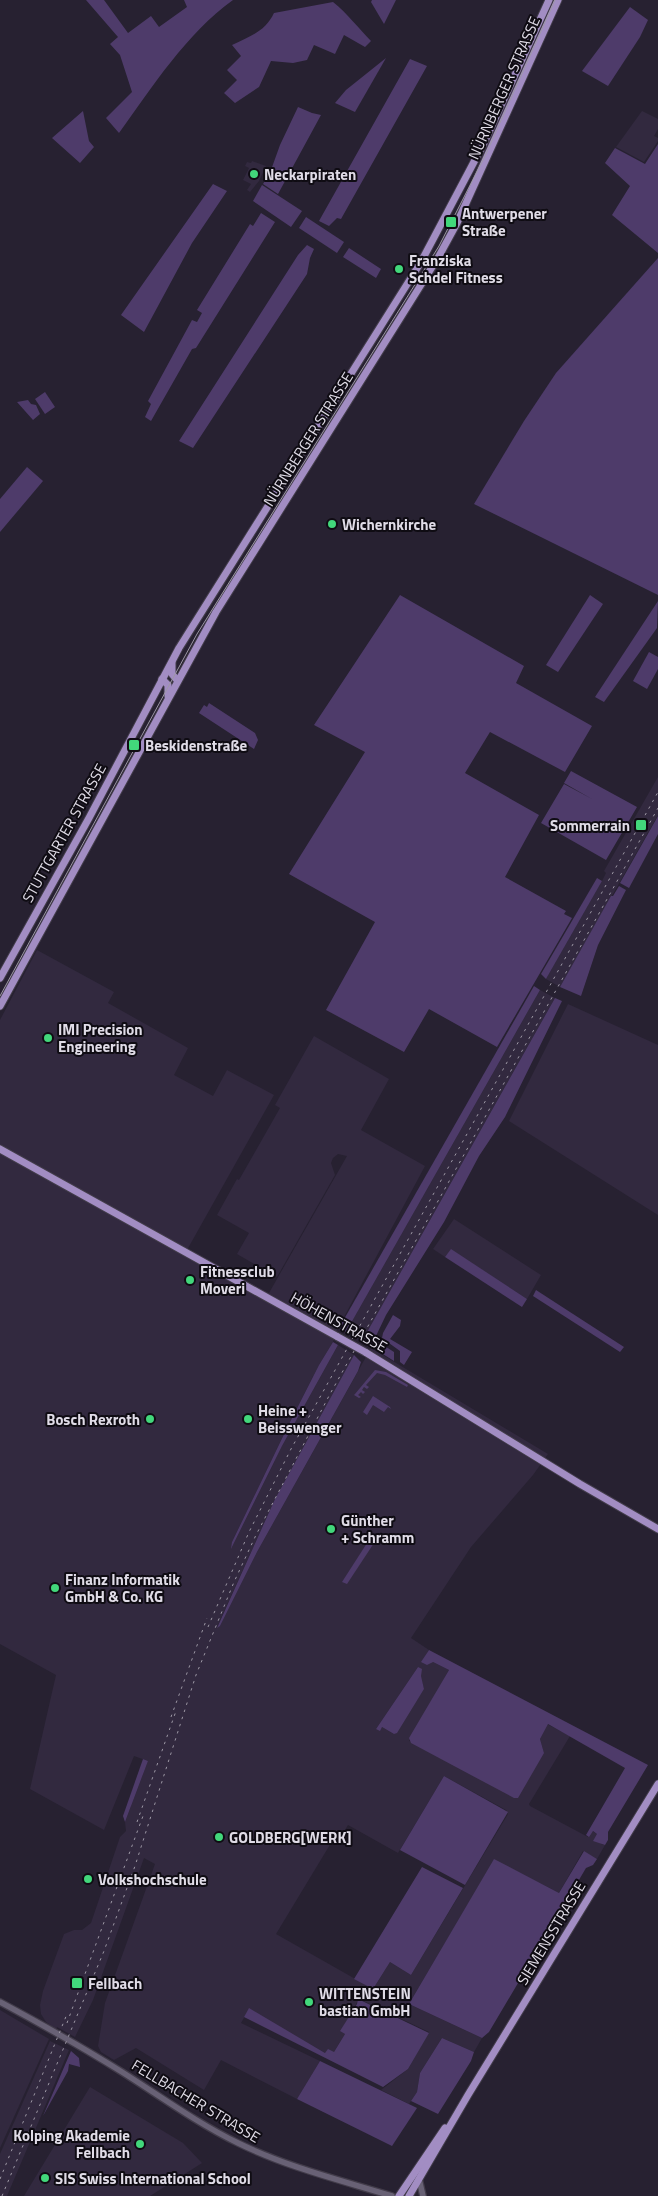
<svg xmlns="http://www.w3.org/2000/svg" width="658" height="2196" font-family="'Titillium Web',sans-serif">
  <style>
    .built { fill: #32293f; fill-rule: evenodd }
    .green { fill: #4e3b6a }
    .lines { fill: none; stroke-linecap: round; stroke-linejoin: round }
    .minor-casing { stroke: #423c4a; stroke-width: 8 }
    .major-casing { stroke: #423c4a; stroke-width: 9 }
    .minor { stroke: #686175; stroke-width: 5.5 }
    .major { stroke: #a28dc3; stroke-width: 7 }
    .tram { stroke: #9d98a5; stroke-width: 1 }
    .rail { stroke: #9d98a5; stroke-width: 1; stroke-dasharray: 2.5 5; stroke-linecap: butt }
    .major-bridge-casing { stroke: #423c4a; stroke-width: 9; stroke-linecap: butt }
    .major-bridge { stroke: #a28dc3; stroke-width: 7 }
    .poi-dot { fill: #42d77b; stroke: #0f0c13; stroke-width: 2 }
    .labels { text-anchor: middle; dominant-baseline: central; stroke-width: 4; stroke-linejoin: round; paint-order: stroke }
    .street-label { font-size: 15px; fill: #e0dce7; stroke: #0f0c13 }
    .poi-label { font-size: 15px; font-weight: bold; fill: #e0dce7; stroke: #0f0c13; text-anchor: start }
  </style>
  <rect width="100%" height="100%" fill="#272131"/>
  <g class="built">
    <polygon points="642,111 658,119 658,129 654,136 658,138 658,141 644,162 616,147"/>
    <polygon points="252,161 266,166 259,181 250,192 247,190 251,184 243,180 249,168 245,166 247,162 251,163"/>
    <polygon points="658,777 658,815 560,987 546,979 602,881 606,873 604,871"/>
    <path d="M37,950L114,992L108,1003L188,1048L174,1075L213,1096L227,1070L274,1095L187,1250L269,1293L347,1156L338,1154L333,1158L331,1163L335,1175L277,1277L237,1254L249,1233L217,1215L237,1179L239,1180L280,1108L275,1105L314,1036L389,1079L361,1130L425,1166L337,1330L333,1342L319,1365L288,1426L232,1542V1547L282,1446L338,1345L354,1355L275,1499L217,1627L220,1626L257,1552L371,1348L548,1454L533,1475L471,1547L411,1638L429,1650L422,1662H433L449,1670L409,1741L544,1753L540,1739L547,1724L570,1736L529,1804L530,1806L588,1837L592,1831L597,1834L601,1844L605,1845L597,1859L583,1851L559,1893L494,1860L409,2004L482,2038L474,2052L442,2038L420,2073L417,2092L409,2104L381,2090L408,2069L429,2032L359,1999L341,2031L345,2034L334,2052L325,2053L249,2009L241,2023L320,2061L297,2099L221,2060L204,2090L136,2048L114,2060L101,2052L98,2046L105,2003L155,1864L144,1858L93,2000L75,2037L57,2027L56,2030L46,2022L41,2014L40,2005L43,1991L64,1934L74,1930H82L91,1923L120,1837L126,1831L125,1822L148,1761L134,1756L104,1830L30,1789L56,1675L0,1644V1020ZM418,1667L424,1689L394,1734L382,1727L376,1729ZM444,1776L506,1810L508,1814L411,1975L390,1962L373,1989L276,1934L334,1838L339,1840L348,1825L398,1853Z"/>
    <polygon points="540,990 555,998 362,1341 346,1332"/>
    <polygon points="568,1004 658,1045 658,1215 509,1121"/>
    <polygon points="454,1219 541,1275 527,1299 451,1250 445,1257 433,1249"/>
    <polygon points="0,2010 49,2039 0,2148"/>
    <polygon points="50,2041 69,2050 7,2196 0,2196 0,2154"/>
    <polygon points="90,2087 183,2143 202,2163 150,2196 24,2196"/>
  </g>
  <g class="green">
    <path d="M86,0H104L128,33L151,16L159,27L187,7L184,0H233C186,34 153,86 119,133L106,118L132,92L120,55L110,44L118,37Z"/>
    <polygon points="372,0 396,0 384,24 371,2"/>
    <path d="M333,2C348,14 358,28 371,41L365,47L344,35L335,54L314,45L307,60L293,63L271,61L259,87L235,103L224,93L237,80L227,70L241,56L232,45C250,36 265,32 274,13Z"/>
    <polygon points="630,7 648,20 640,37 608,86 582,71"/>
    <polygon points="386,58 355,112 335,103 346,90"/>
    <polygon points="410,59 427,66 341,219 337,218 329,226 319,221"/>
    <polygon points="298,107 312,113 321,115 278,194 263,184 271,170 280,145"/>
    <polygon points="83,111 89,141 94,147 80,163 52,138"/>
    <polygon points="658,144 658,253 612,215 630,186 605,163 615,148 645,164"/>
    <polygon points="213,184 227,191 192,243 144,332 121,315"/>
    <polygon points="262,185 302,211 291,227 253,201"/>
    <polygon points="261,213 275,222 196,348 192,349 151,421 145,417 151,404 148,401 192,320 197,322 202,313 197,310 250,224 253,226"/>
    <polygon points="306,217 344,242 337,253 299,228"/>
    <polygon points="307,245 314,249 310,258 307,274 193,448 179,441 298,255"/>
    <polygon points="349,248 381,269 376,278 343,257"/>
    <polygon points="658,258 658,595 474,504 524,421 556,373"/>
    <polygon points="45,392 55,407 45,414 35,399"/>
    <polygon points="28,400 31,404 36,405 40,414 33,420 17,402"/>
    <polygon points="27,467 43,481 0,532 0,499"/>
    <polygon points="400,595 524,666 516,683 592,726 565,772 490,732 465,773 539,815 505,877 566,911 564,914 572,918 497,1047 429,1009 404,1052 326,1010 375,922 289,874 365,752 314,725"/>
    <polygon points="590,595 603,604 558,672 546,665"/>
    <polygon points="658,601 657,628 604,702 595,697"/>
    <polygon points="649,652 658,657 658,669 647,689 633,681"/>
    <polygon points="209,703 255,733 258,740 254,749 199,713 204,705 207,707"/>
    <polygon points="571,771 637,807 606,860 541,823 564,784 592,799 564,783"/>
    <polygon points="658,816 658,834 629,888 620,883"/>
    <polygon points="597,878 602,881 546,979 541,974"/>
    <polygon points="619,886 626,890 598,945 581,996 560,987 611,896 613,896"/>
    <polygon points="534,986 540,990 346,1332 339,1328"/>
    <polygon points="555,998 562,1001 505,1117 479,1156 444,1222 386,1315 376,1336 383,1345 394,1352 394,1361 362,1341"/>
    <polygon points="451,1249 527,1299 522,1307 445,1257"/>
    <polygon points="536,1290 624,1347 620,1352 533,1296"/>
    <polygon points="393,1315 401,1320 400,1326 390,1339 412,1352 404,1365 400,1362 400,1351 382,1338 383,1333"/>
    <polygon points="333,1342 338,1345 282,1446 231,1549 232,1542 288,1426 319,1365"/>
    <polygon points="354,1355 361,1362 358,1371 257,1552 220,1626 217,1628 275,1499"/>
    <polygon points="375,1370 386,1372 408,1385 407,1387 385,1375 377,1373 366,1385 369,1387 367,1389 364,1387 362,1390 365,1392 363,1394 361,1392 358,1395 361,1397 359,1398 354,1395 355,1394"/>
    <polygon points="373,1396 390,1407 391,1409 388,1407 384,1412 373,1405 367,1415 363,1412"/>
    <polygon points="369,1540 374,1543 347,1584 342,1582"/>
    <polygon points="429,1650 648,1765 608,1832 608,1840 605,1845 593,1841 597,1834 593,1831 589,1837 586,1835 625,1768 548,1724 540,1739 544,1753 518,1798 514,1798 411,1743 409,1738 449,1670 433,1662 427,1665 421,1662"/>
    <polygon points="418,1667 422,1669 421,1676 424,1689 397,1733 394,1734 382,1727 380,1731 376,1729"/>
    <polygon points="143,1759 148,1761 125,1822 123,1816"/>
    <polygon points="444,1776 508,1812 465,1885 400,1850"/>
    <polygon points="584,1851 597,1859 593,1865 586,1868 489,2032 482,2038 409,2004 494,1859 559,1893"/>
    <polygon points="422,1867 463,1888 411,1975 390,1962 373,1989 354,1979"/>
    <polygon points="358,1999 429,2033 408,2069 383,2087 244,2017 249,2008 325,2053 328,2049 334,2052 345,2034 340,2031 357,2004"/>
    <polygon points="442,2038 474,2052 471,2061 438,2114 411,2101 417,2092 420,2073"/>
    <polygon points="71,2051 79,2058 80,2067 69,2064 68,2071 43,2116"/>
    <polygon points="320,2061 417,2108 392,2146 297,2099"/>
  </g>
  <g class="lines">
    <g class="minor-casing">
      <g id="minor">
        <path d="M0,2002C41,2024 82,2047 122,2072C160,2096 197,2123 238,2143C287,2167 340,2180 392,2196"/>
        <polyline points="419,2179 423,2196"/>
      </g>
    </g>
    <g class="major-casing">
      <g id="major">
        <polyline points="172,663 172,674 177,680"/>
        <polyline points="162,679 168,685 168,696"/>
        <polyline points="0,978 89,818 179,648 421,262 484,143 549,0"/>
        <polyline points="0,1006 216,612 439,256 457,223 558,0"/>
        <polyline points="0,1149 338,1337"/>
        <polyline points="365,1352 580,1484 658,1529"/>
        <polyline points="399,2196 445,2128"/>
        <polyline points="409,2196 468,2095 658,1784"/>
      </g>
    </g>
    <use href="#minor" class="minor"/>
    <use href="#major" class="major"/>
    <polyline class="tram" points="0,996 197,634 439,246 485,156 555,0"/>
    <g class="rail">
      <polyline points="208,1627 249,1532 291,1449 658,792"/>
      <polyline points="171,1717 207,1618"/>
      <polyline points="137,1822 176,1711"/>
      <polyline points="67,2023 143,1816"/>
      <polyline points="0,2179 67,2014"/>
      <polyline points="2,2196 104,1951 135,1866 196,1675 234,1582 256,1535 330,1394 658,808"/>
    </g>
    <g class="major-bridge-casing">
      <polyline id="major-bridge" points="338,1337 365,1352"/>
    </g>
    <use href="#major-bridge" class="major-bridge"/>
  </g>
  <g class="poi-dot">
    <circle cx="254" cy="174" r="5"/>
    <rect x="445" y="216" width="12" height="12" rx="2.5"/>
    <circle cx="399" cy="269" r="5"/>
    <circle cx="332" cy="524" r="5"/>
    <rect x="128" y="739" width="12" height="12" rx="2.5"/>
    <rect x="635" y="819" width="12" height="12" rx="2.5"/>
    <circle cx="48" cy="1038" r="5"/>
    <circle cx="190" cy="1280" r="5"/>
    <circle cx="150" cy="1419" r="5"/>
    <circle cx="248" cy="1419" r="5"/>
    <circle cx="331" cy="1529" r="5"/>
    <circle cx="55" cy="1588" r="5"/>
    <circle cx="219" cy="1837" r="5"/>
    <circle cx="88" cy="1879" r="5"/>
    <rect x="71" y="1977" width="12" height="12" rx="2.5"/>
    <circle cx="309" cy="2002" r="5"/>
    <circle cx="140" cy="2144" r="5"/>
    <circle cx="45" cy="2178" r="5"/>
  </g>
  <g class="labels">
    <g class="street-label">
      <text transform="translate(504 88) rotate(-66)">NÜRNBERGER STRASSE</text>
      <text transform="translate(308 439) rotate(-58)">NÜRNBERGER STRASSE</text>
      <text transform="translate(64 833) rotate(-61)">STUTTGARTER STRASSE</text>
      <text transform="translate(339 1322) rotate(29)">HÖHENSTRASSE</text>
      <text transform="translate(551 1933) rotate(-59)">SIEMENSSTRASSE</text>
      <text transform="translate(196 2101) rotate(31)">FELLBACHER STRASSE</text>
    </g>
    <g class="poi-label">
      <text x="264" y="174">Neckarpiraten</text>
      <text x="462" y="213">Antwerpener<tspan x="462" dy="17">Straße</tspan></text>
      <text x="409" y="260">Franziska<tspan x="409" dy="17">Schdel Fitness</tspan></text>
      <text x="342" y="524">Wichernkirche</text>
      <text x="145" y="745">Beskidenstraße</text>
      <text x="630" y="825" text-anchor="end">Sommerrain</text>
      <text x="58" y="1029">IMI Precision<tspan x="58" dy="17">Engineering</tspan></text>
      <text x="200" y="1271">Fitnessclub<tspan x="200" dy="17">Moveri</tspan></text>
      <text x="258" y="1410">Heine +<tspan x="258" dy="17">Beisswenger</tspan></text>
      <text x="140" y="1419" text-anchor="end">Bosch Rexroth</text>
      <text x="341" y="1520">Günther<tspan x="341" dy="17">+ Schramm</tspan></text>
      <text x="65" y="1579">Finanz Informatik<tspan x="65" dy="17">GmbH &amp; Co. KG</tspan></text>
      <text x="229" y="1837">GOLDBERG[WERK]</text>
      <text x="98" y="1879">Volkshochschule</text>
      <text x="88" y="1983">Fellbach</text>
      <text x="319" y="1993">WITTENSTEIN<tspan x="319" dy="17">bastian GmbH</tspan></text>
      <text x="130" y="2135" text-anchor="end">Kolping Akademie<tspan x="130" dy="17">Fellbach</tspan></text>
      <text x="55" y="2178">SIS Swiss International School</text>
    </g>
  </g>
</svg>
